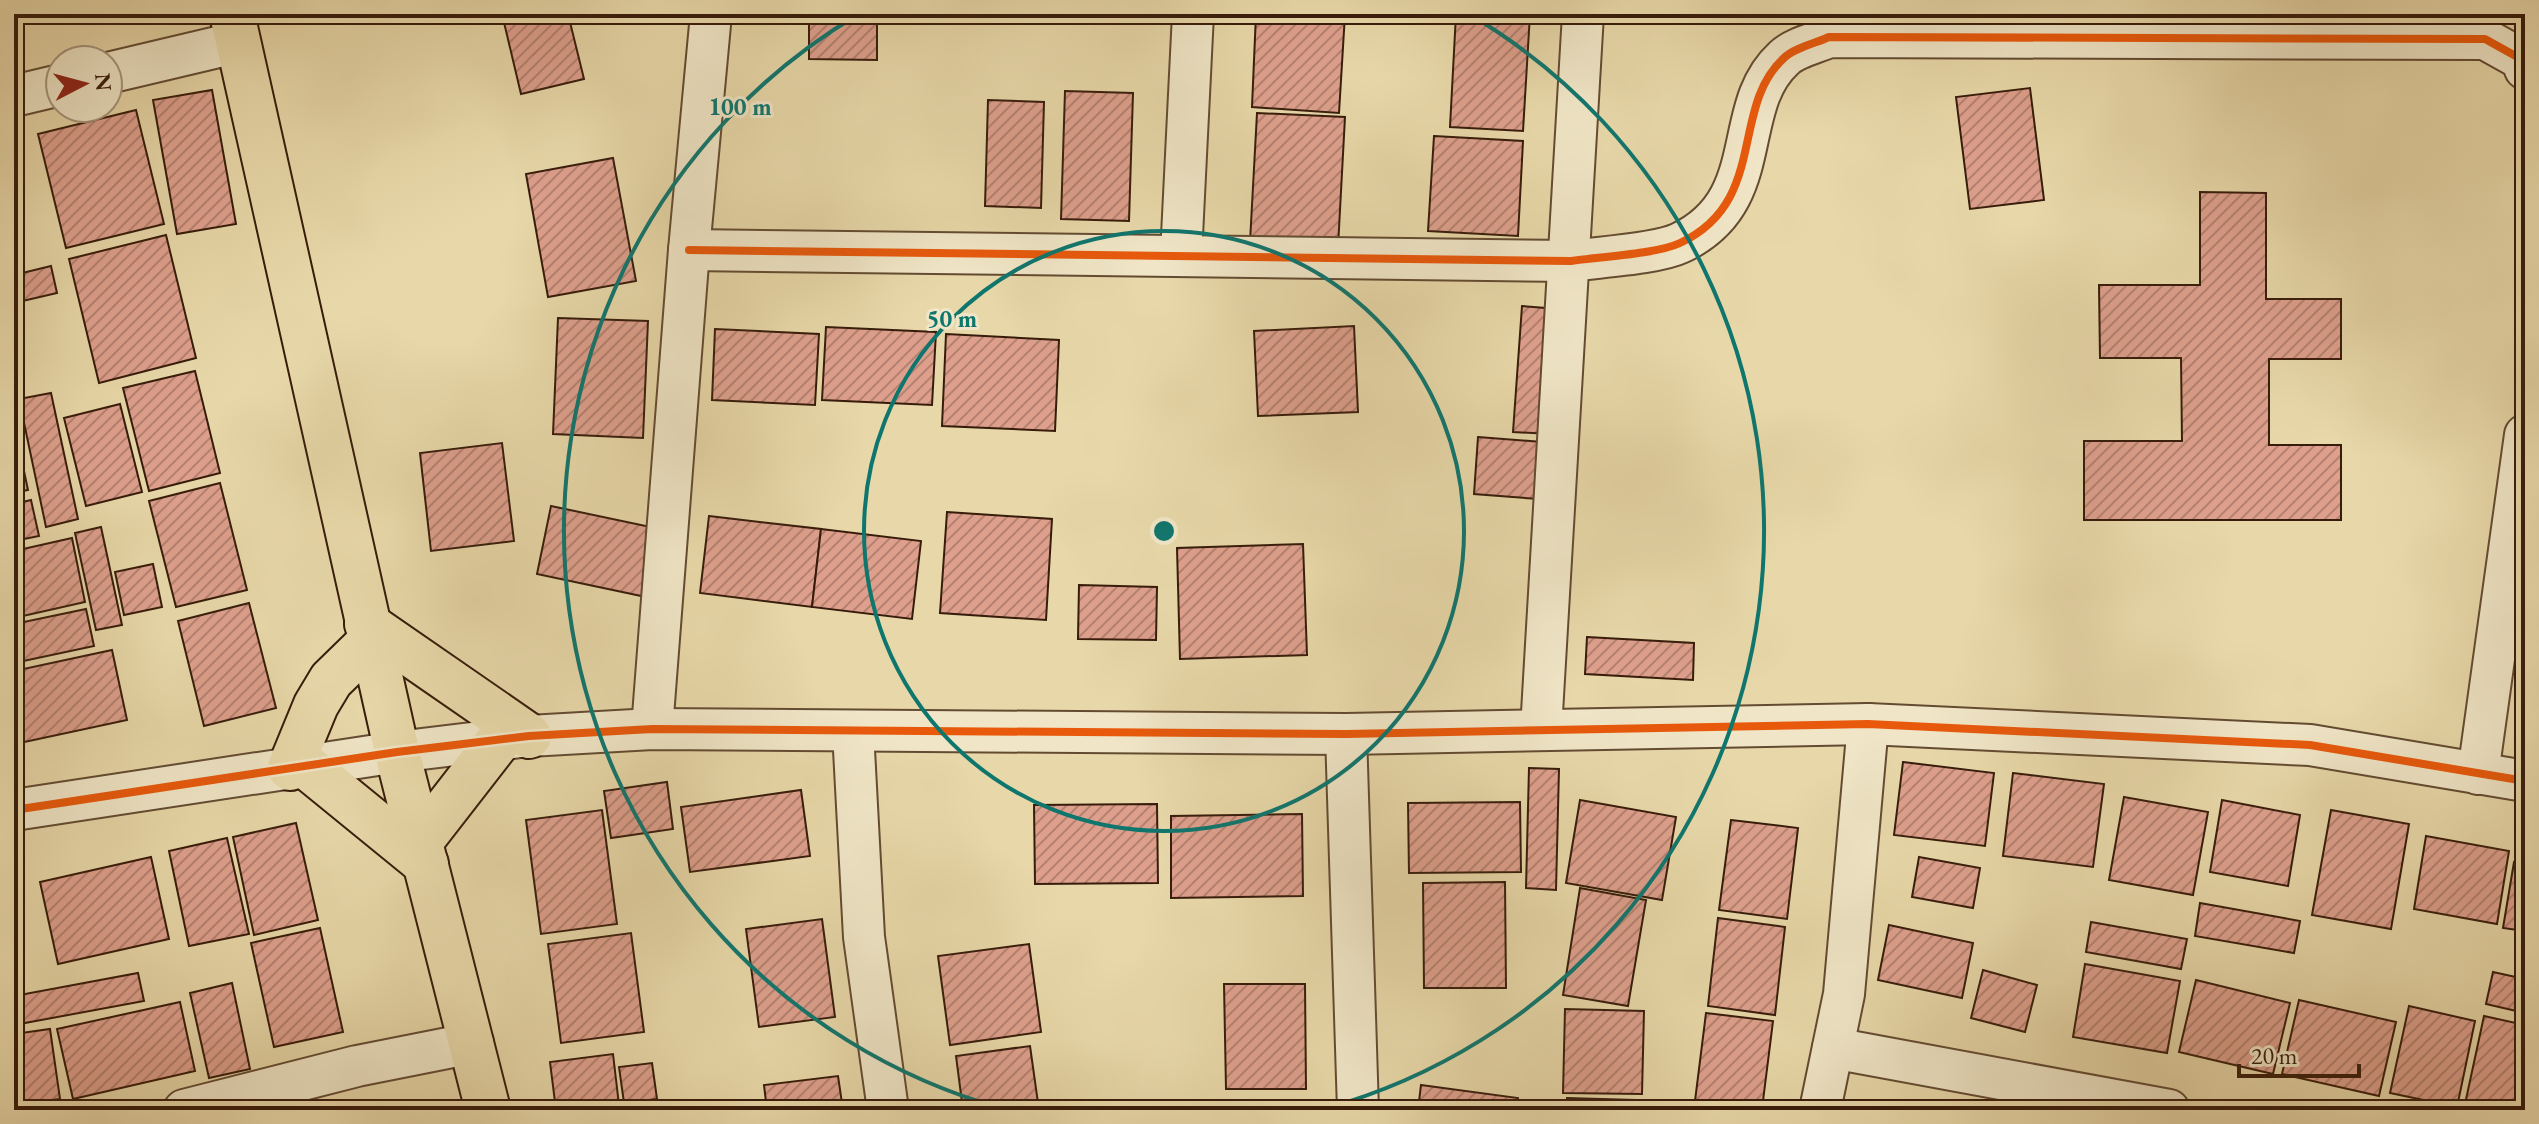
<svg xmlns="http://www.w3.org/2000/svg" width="2539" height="1124" font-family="'EB Garamond',serif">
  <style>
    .building { fill: url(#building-hatch); stroke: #371c0b; stroke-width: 2 }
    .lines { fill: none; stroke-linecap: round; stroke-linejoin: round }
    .minor-casing { stroke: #634b32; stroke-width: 44 }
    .major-casing { stroke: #371c0b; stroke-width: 48 }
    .minor { stroke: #f0e6c7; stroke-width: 40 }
    .major { stroke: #e8d8a9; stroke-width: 44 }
    .cycleway-casing { stroke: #f0e6c7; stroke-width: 13 }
    .cycleway { stroke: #e8590c; stroke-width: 8 }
    .ring { fill: none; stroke: #0f766e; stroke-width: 4 }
    .centre { fill: #0f766e; stroke: #f0e6c7; stroke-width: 4 }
    .ring-label { font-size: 24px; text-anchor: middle; font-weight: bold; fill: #0f766e; stroke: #f0e6c7; stroke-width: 6; stroke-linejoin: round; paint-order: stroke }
  </style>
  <defs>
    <pattern id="building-hatch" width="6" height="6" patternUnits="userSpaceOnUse" patternTransform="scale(2)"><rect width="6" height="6" fill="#dea08d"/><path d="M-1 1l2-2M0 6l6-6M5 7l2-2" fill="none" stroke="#b58271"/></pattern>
  </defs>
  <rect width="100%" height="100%" fill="#e8d8a9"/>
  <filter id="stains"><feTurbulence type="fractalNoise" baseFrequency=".0025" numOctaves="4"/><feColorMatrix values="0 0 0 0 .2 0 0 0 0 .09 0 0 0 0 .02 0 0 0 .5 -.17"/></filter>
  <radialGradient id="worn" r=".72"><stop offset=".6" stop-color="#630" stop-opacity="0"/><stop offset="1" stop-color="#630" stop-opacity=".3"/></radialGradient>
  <g class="building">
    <polygon points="502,14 568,14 584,79 521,94"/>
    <polygon points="809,14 877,14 877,60 809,59"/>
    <polygon points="1256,14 1345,14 1339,113 1252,107"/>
    <polygon points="1456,14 1530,14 1523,131 1450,127"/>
    <polygon points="2030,88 2044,200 1970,209 1956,97"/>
    <polygon points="212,90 236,224 177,234 153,100"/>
    <polygon points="1065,91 1133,93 1129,221 1061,219"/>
    <polygon points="988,100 1044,102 1041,208 985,206"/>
    <polygon points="136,110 164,224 66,248 38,134"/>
    <polygon points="1257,113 1345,117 1338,247 1250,242"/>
    <polygon points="1434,136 1523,141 1518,236 1428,231"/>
    <polygon points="613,158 636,281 548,297 526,174"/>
    <polygon points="2200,192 2266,193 2266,299 2341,299 2341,359 2269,359 2269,445 2341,445 2341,520 2084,520 2084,441 2182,441 2181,358 2100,358 2099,285 2200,285"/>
    <polygon points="166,235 196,358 99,383 69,259"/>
    <polygon points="51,266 57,293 14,303 14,275"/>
    <polygon points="1522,306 1558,309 1549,434 1513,432"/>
    <polygon points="558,318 648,321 643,438 553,434"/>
    <polygon points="1354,326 1358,412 1258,416 1254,331"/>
    <polygon points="826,327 936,332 932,405 822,400"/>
    <polygon points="715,329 819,334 815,405 712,400"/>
    <polygon points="946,334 1059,340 1055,431 942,426"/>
    <polygon points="14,347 22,378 14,380"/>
    <polygon points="195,371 220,473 149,491 123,388"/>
    <polygon points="51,393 78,519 46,527 19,399"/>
    <polygon points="120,404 142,492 86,506 64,418"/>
    <polygon points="14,424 28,490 14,493"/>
    <polygon points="1478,437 1542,442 1538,499 1474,494"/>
    <polygon points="502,443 514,541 431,551 420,453"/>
    <polygon points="220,483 247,590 176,607 149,501"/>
    <polygon points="31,500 39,536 14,541 14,504"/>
    <polygon points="551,506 660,529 646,597 537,574"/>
    <polygon points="947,512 1052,519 1046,620 940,613"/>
    <polygon points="709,516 821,529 812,607 700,593"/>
    <polygon points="101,527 122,625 96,630 75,533"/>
    <polygon points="821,529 921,541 912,619 812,607"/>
    <polygon points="72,538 85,602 14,618 14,551"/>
    <polygon points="1303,544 1307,655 1180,659 1177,548"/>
    <polygon points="153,564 162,607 124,615 115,572"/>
    <polygon points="1079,585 1157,587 1156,640 1078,639"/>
    <polygon points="249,603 276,708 204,726 178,621"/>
    <polygon points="86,609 94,646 14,663 14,624"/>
    <polygon points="1587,637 1694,643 1693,680 1585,674"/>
    <polygon points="112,650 127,720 15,744 14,671"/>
    <polygon points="1903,762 1994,773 1985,846 1894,835"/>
    <polygon points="1529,768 1559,769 1556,890 1526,888"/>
    <polygon points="2013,773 2104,784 2093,867 2003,856"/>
    <polygon points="667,782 673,829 611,838 604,791"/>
    <polygon points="801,790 810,856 690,872 681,807"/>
    <polygon points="2124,797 2208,812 2193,895 2109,880"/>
    <polygon points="1580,800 1676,817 1662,900 1566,883"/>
    <polygon points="2222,800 2300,815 2288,886 2210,872"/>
    <polygon points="1520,802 1521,872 1409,873 1408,803"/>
    <polygon points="1157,804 1158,883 1035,884 1034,805"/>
    <polygon points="602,810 617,924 541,934 526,820"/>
    <polygon points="2331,810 2409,824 2391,929 2312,915"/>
    <polygon points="1302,814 1303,896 1171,898 1171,816"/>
    <polygon points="1731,820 1798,828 1787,919 1719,910"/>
    <polygon points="296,823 318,920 254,935 233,837"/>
    <polygon points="2426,836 2509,851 2497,924 2414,909"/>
    <polygon points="227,838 249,934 189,946 169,851"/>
    <polygon points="151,857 169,939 58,964 40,882"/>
    <polygon points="1919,857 1980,868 1973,908 1912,897"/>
    <polygon points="2514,862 2525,864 2525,931 2503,928"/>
    <polygon points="1505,882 1506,988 1424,988 1423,883"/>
    <polygon points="1580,888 1646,900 1628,1006 1563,995"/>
    <polygon points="2200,903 2300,921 2294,953 2195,936"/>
    <polygon points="1718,918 1785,927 1775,1015 1708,1006"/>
    <polygon points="822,919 835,1017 759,1027 746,929"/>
    <polygon points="2091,922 2187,939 2181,969 2086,952"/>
    <polygon points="1889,925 1973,943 1962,998 1878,980"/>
    <polygon points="320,928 343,1032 274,1047 251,943"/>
    <polygon points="631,933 644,1032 561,1043 548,944"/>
    <polygon points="14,940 20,968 14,969"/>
    <polygon points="1029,944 1041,1032 950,1045 938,956"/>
    <polygon points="2085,964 2180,981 2167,1053 2073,1037"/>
    <polygon points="1983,970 2037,985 2025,1032 1971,1018"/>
    <polygon points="2493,972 2525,979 2525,1013 2486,1004"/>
    <polygon points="138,973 144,1001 14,1025 14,996"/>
    <polygon points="2196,980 2290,1003 2273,1074 2179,1052"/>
    <polygon points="232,983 250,1069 209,1078 190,993"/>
    <polygon points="1224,984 1305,984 1306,1089 1226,1089"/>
    <polygon points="2299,1000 2396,1022 2379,1096 2282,1074"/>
    <polygon points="180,1002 195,1071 73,1099 57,1029"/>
    <polygon points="2409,1006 2475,1021 2457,1107 2390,1093"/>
    <polygon points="1565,1009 1644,1011 1642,1094 1563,1093"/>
    <polygon points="1706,1013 1773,1021 1762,1109 1695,1101"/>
    <polygon points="2484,1016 2525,1025 2525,1110 2490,1110 2465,1104"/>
    <polygon points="50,1029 60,1099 14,1105 14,1034"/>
    <polygon points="1030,1046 1039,1110 963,1110 956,1056"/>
    <polygon points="613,1054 619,1105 556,1110 550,1062"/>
    <polygon points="652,1063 657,1099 624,1103 619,1067"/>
    <polygon points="838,1076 843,1110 767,1110 764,1085"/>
    <polygon points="1421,1085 1518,1098 1517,1110 1418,1110"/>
    <polygon points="1567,1098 1635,1100 1635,1110 1567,1110"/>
    <polygon points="1316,1102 1316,1110 1251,1110 1251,1103"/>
  </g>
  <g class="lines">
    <g class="minor-casing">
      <g id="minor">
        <polyline points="108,73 239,42"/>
        <polyline points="14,96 60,85"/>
        <path d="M689,250L1571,261C1598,257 1657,254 1680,243C1769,201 1729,108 1784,58C1794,48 1816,43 1829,37L2485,39L2521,59L2525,69"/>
        <polyline points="1181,256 1193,14"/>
        <polyline points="652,729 689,250 711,14"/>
        <polyline points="1541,730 1583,14"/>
        <polyline points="853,731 864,937 888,1110"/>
        <polyline points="1346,734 1358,1110"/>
        <polyline points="2478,774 2525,435"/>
        <polyline points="14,810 397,752 529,736 652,729 1346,734 1868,724 2310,745 2525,781"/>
        <polyline points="1833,1048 2169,1110"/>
        <polyline points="184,1110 357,1066 473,1043"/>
        <polyline points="1820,1110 1844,994 1868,724"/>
      </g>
    </g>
    <g class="major-casing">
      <g id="major">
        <polyline points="232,14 397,752 488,1110"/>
        <polyline points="367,624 529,736"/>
        <polyline points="307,767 426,864"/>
        <polyline points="290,768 316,705 331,680 372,640"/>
        <polyline points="420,842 500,739"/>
      </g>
    </g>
    <use href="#minor" class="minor"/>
    <use href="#major" class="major"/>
    <g class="cycleway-casing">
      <g id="cycleway">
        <path d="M689,250L1571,261C1598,257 1657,254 1680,243C1769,201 1729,108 1784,58C1794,48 1816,43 1829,37L2485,39L2521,59L2525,69"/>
        <polyline points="14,810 397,752 529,736 652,729 1346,734 1868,724 2310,745 2525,781"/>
      </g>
    </g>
    <use href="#cycleway" class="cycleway"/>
  </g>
  <g class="ring">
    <circle cx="1164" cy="531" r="300"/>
    <path d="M1004 1109A600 600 0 0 1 859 14M1469 14A600 600 0 0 1 1324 1109"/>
  </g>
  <circle cx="1164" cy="531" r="12" class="centre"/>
  <g class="ring-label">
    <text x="740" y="115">100 m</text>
    <text x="952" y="327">50 m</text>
  </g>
  <rect width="2539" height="1124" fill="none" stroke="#e8d8a9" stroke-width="48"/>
  <rect x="16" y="16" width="2507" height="1092" fill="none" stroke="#371c0b" stroke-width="4"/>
  <rect x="24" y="24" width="2491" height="1076" fill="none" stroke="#371c0b" stroke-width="2"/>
  <g transform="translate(84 84) rotate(84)"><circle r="38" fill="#f0e6c7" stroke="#a6957c" stroke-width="2"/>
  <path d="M0-6L14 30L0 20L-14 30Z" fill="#8f2418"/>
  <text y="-12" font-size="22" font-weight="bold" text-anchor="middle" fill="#371c0b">N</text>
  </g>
  <path d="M2239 1064v12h120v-12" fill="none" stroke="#371c0b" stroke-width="4"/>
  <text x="2251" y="1064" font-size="24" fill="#371c0b" stroke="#f0e6c7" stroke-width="6" paint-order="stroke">20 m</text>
  <rect width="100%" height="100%" filter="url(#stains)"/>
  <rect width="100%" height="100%" fill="url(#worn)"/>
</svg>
